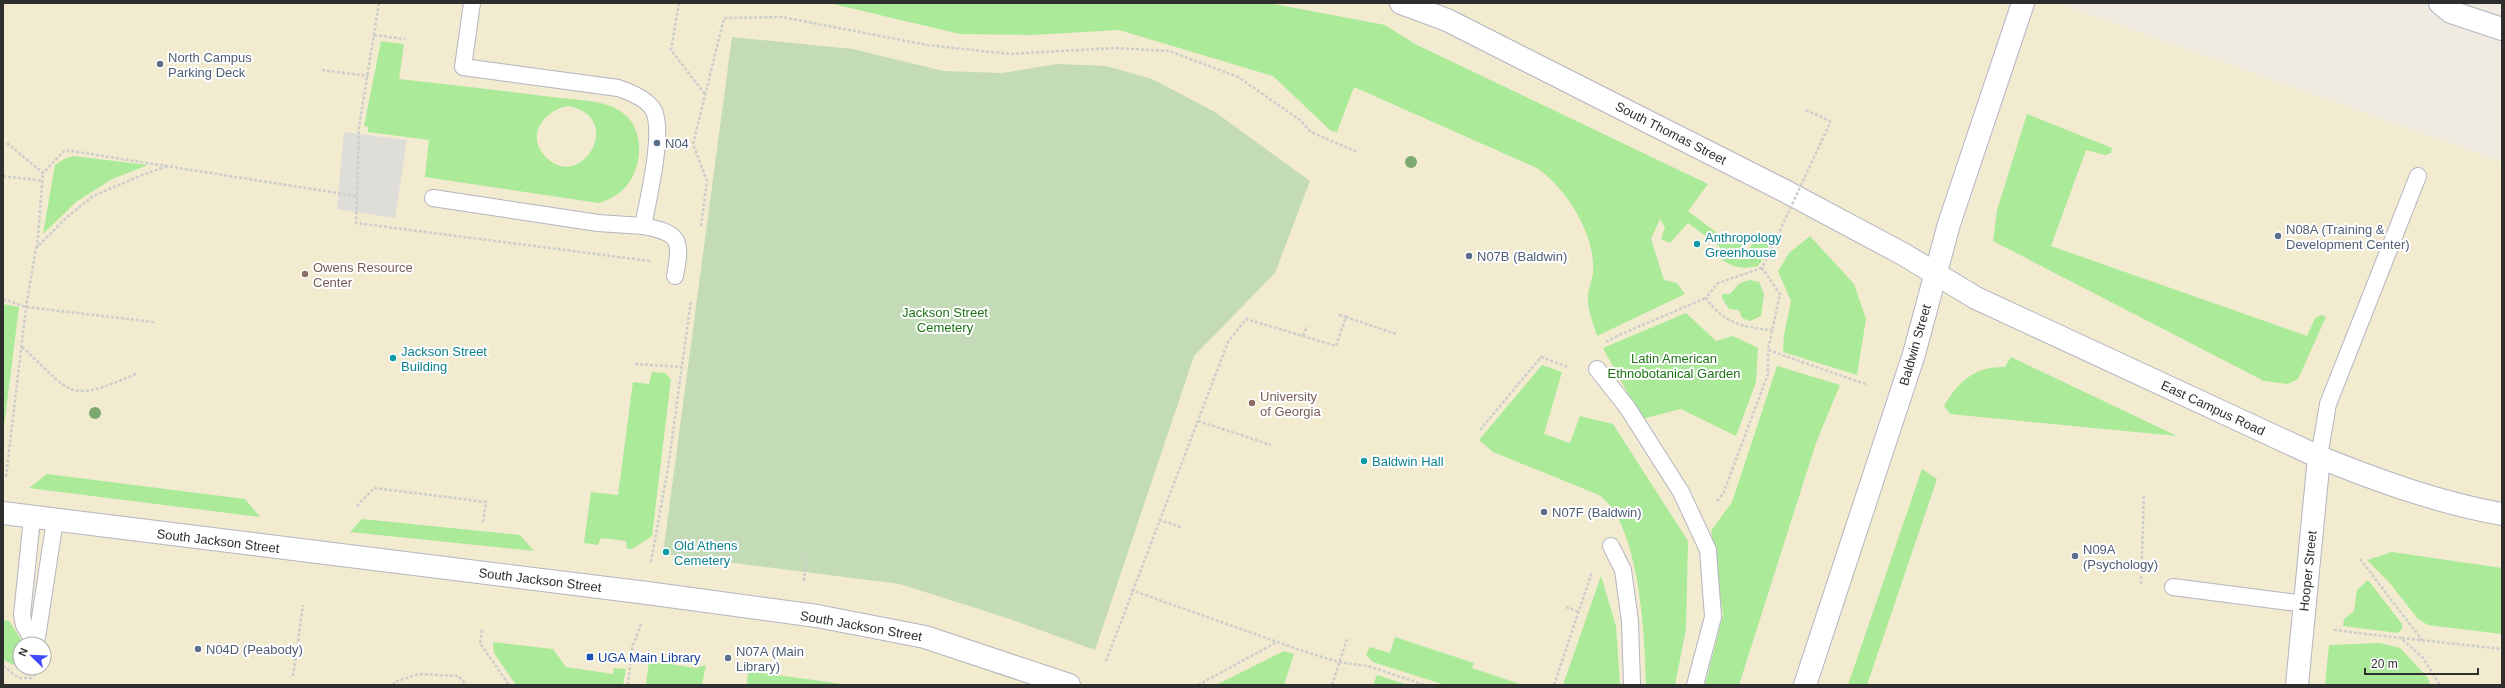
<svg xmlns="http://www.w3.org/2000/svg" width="2505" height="688" font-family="Arial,sans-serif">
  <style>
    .education { fill: #f2ebcf; fill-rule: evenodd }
    .green { fill: #aaea99; fill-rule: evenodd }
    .cemetery { fill: #c3dbb6 }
    .plaza { fill: #dfddd7 }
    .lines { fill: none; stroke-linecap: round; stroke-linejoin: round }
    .service-casing { stroke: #b4b4c2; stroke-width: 18 }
    .minor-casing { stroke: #b4b4c2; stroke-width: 24 }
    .tertiary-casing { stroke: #b4b4c2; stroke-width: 24 }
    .secondary-casing { stroke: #b4b4c2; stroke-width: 24 }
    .path { stroke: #cdcdcd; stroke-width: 2.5; stroke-dasharray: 3 2; stroke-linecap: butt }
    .service { stroke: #fff; stroke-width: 16 }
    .minor { stroke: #fff; stroke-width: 22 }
    .tertiary { stroke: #fff; stroke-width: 22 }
    .secondary { stroke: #fff; stroke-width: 22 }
    .path-bridge { stroke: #cdcdcd; stroke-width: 2.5; stroke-dasharray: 3 2; stroke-linecap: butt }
    .tree { fill: #7ca970 }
    .service-dot { fill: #5c6f8a; stroke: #fff; stroke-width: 1.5 }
    .culture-dot { fill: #0f9aa8; stroke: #fff; stroke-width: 1.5 }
    .education-dot { fill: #8d6e63; stroke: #fff; stroke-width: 1.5 }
    .transit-dot { fill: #1a4fb4; stroke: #fff; stroke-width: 1.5 }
    .labels { text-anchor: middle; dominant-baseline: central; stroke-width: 4; stroke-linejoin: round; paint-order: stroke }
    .service-label { font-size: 13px; fill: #4e5e75; stroke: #fff; text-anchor: start }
    .street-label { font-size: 13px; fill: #2e2e2e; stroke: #fff }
    .culture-label { font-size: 13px; fill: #0d838f; stroke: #fff; text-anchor: start }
    .education-label { font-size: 13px; fill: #785e54; stroke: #fff; text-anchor: start }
    .park-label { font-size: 13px; fill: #1d7315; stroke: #fff }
    .transit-label { font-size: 13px; fill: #164399; stroke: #fff; text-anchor: start }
  </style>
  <rect width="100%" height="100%" fill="#f0ebe0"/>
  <path class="education" d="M3,3H2057L2502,162V685H3ZM20,644H44V668H20Z"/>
  <g class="green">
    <path d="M829,3H1269L1385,25L1415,44L1708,184L1688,211L1725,239L1727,235L1748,249L1757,239L1769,245L1765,256L1758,266C1739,270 1730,267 1715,254L1720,247L1688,223L1670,243L1661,239L1665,227L1660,219L1651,239L1664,280L1677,283L1685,294L1597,336C1594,325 1587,309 1588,297C1588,289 1592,281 1593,273C1596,235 1567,189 1537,168L1354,87L1337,132L1331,131L1273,76L1119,30L1032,35L960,34Z"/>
    <path d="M381,41L404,44L399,79C450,85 501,90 552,97C574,100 605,99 623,113C641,127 643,153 634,173C628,189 615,198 599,203L425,177L429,140L368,132V127L364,126ZM568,106C628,117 579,196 544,155C526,134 545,110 568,106Z"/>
    <polygon points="2027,114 2112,148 2111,153 2105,155 2086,150 2051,246 2307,336 2315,318 2321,315 2326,317 2298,379 2288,384 2264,381 1993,241 1997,210"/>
    <polygon points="73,156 148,165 112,179 76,202 43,234 55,165 64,159"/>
    <polygon points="1810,236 1854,284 1866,319 1857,375 1783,352 1784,335 1791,301 1778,271 1789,253"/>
    <polygon points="1750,280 1759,282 1764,294 1761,316 1750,321 1742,318 1739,310 1729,309 1722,298 1722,294 1730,294 1740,283"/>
    <polygon points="3,304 19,307 3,435"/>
    <polygon points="1686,313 1716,341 1733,336 1758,348 1756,382 1736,436 1681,409 1642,419 1603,348"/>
    <path d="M2011,357L2177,436L1950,414L1944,406C1958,382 1975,366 2005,367Z"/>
    <path d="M1542,365L1562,372L1544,434L1570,443L1580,416L1613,424L1688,541L1686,629L1675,685H1646C1645,637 1640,524 1599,495L1493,452L1479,440Z"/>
    <polygon points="1777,366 1840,385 1816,443 1739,685 1705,685 1723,615 1711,531 1732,502"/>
    <polygon points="652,372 665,373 671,379 652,536 632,549 627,549 626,541 601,538 598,545 584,543 591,492 618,495 633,382 649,384"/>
    <polygon points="1922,469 1937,479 1867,685 1848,685"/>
    <polygon points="47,474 245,499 260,517 29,488"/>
    <polygon points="362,519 520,535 534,551 350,532"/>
    <polygon points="2392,552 2502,568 2502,634 2428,625 2418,619 2389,582 2367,560"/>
    <polygon points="1601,576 1616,626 1620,685 1563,685"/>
    <polygon points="2368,580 2402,624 2402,629 2398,633 2343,626 2344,619 2354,611 2357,590"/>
    <polygon points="3,620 9,621 24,644 20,644 20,656 13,665 3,659"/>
    <polygon points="1395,637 1474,663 1472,668 1523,685 1445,685 1373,662 1366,655 1370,647 1390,653"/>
    <polygon points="493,642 553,649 566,667 613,674 614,668 626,669 623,685 516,685 494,653"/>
    <polygon points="2380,643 2400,648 2428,678 2430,685 2325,685 2329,645"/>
    <polygon points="1284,651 1294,654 1284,685 1216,685"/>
    <polygon points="649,661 696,668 706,665 702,685 646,685"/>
    <polygon points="748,671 850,685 747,685"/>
    <polygon points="1377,675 1408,685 1373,685"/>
  </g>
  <polygon class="cemetery" points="732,37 853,49 943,71 1002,73 1057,64 1106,66 1152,79 1215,112 1310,181 1275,273 1194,356 1095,650 1010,619 900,584 663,554"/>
  <polygon class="plaza" points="344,132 407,140 395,218 337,209"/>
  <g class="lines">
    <g class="service-casing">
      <g id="service">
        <path d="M433,198L598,223L643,226C648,200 664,134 654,111C648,99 630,92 618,88L463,67L472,3"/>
        <path d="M643,226C680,233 682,240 675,276"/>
        <polyline points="1597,369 1627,407 1681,492 1708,550 1713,617 1695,685"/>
        <polyline points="2319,457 2328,404 2418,176"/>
        <polyline points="32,518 22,615 24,625 35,644"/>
        <polyline points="1611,546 1623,570 1630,621 1632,685"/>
        <polyline points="2173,587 2305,604"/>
        <polyline points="36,644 55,520"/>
      </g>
    </g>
    <g class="minor-casing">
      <g id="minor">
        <polyline points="2440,3 2451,12 2502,29"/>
        <polyline points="3,513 647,593 817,616 925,637 1069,685"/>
        <polyline points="2297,685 2319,457"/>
      </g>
    </g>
    <g class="tertiary-casing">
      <polyline id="tertiary" points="1805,685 1914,354 1949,224 2023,3"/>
    </g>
    <g class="secondary-casing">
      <path id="secondary" d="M1401,3L1447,20L1785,191L1903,254L1976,298L2319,457C2379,481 2439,503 2502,514"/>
    </g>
    <g class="path">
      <polyline points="379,3 359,127 356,223 650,261"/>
      <polyline points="679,3 671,50 705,94"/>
      <polyline points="374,35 405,39"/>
      <polyline points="322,70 368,76"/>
      <polyline points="1806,110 1830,121 1829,125"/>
      <polyline points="7,143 43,173 65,150 356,196"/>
      <polyline points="3,176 43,181"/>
      <polyline points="701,226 707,181 693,144 724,18 782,17 927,45 1010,54 1114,48 1169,51 1238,77 1300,120 1311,132 1357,152"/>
      <polyline points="37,248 43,173"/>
      <polyline points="1769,254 1762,268 1780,294 1768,350 1868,385"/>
      <path d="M1762,268L1718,283L1706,298C1723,323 1745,328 1772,330"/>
      <polyline points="3,299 26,307 154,322"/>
      <polyline points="1339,315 1346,317"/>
      <polyline points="1303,336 1307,326"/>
      <polyline points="1606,342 1619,335 1706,298"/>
      <path d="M22,347C74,394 65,404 136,374"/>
      <polyline points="635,364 682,367"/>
      <polyline points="1198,421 1271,445"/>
      <polyline points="1480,430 1541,357 1568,367"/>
      <polyline points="6,477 26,307 36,248 66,218 93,196 142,175 168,166"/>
      <polyline points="1717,501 1723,494 1768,374 1768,350"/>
      <polyline points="357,506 374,488 486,502 483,522"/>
      <polyline points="1159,520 1181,527"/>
      <polyline points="2360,559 2422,640"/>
      <polyline points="651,562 668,468 691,300"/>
      <polyline points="804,581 806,558"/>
      <polyline points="2141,584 2144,494"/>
      <polyline points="1131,590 1300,650 1338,662 1368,666 1425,685"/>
      <polyline points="1566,607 1579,612"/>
      <polyline points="482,630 480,643 509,685"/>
      <polyline points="2334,630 2401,638 2423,658 2440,685"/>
      <polyline points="2402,638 2502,649"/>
      <polyline points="1106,661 1228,342 1246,319 1336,346 1346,317 1396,334"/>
      <polyline points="3,666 19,678 31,678 37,673"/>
      <polyline points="293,676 303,605"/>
      <polyline points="394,685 394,682 419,674 458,676 467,685"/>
      <polyline points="628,685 632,648 641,624"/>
      <polyline points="1198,685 1277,642"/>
      <polyline points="1332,685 1347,639"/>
      <polyline points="1554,685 1592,572"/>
    </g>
    <use href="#service" class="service"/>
    <use href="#minor" class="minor"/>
    <use href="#tertiary" class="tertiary"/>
    <use href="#secondary" class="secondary"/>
    <polyline class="path-bridge" points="1769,254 1829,125"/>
  </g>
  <g class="tree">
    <circle cx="1411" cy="162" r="6"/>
    <circle cx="95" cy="413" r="6"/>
  </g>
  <g class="service-dot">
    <circle cx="160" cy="64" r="4"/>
    <circle cx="657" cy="143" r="4"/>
    <circle cx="2278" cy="236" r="4"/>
    <circle cx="1469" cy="256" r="4"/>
    <circle cx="1544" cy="512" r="4"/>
    <circle cx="2075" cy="556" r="4"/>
    <circle cx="198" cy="649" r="4"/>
    <circle cx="728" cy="658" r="4"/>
  </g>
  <g class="culture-dot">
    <circle cx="1697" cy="244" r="4"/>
    <circle cx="393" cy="358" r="4"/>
    <circle cx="1364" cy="461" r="4"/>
    <circle cx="666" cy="552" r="4"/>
  </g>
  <g class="education-dot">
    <circle cx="305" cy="274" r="4"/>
    <circle cx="1252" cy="403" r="4"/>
  </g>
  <rect class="transit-dot" x="586" y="653" width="8" height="8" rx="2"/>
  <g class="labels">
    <g class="service-label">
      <text x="168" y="57">North Campus<tspan x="168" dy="15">Parking Deck</tspan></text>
      <text x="665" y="143">N04</text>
      <text x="2286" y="229">N08A (Training &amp;<tspan x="2286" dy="15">Development Center)</tspan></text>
      <text x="1477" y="256">N07B (Baldwin)</text>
      <text x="1552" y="512">N07F (Baldwin)</text>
      <text x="2083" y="549">N09A<tspan x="2083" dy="15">(Psychology)</tspan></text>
      <text x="206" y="649">N04D (Peabody)</text>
      <text x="736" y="651">N07A (Main<tspan x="736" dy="15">Library)</tspan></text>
    </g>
    <g class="street-label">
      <text transform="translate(1671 133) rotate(27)">South Thomas Street</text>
      <text transform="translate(1915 345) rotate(-74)">Baldwin Street</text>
      <text transform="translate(2213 408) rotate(25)">East Campus Road</text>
      <text transform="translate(218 541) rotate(7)">South Jackson Street</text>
      <text transform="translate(2308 571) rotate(-84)">Hooper Street</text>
      <text transform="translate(540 580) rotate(7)">South Jackson Street</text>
      <text transform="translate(861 626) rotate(10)">South Jackson Street</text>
    </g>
    <g class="culture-label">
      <text x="1705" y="237">Anthropology<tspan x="1705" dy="15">Greenhouse</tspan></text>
      <text x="401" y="351">Jackson Street<tspan x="401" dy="15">Building</tspan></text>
      <text x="1372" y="461">Baldwin Hall</text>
      <text x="674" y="545">Old Athens<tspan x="674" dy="15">Cemetery</tspan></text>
    </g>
    <g class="education-label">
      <text x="313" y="267">Owens Resource<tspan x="313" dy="15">Center</tspan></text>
      <text x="1260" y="396">University<tspan x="1260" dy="15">of Georgia</tspan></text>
    </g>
    <g class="park-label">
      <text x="945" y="312">Jackson Street<tspan x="945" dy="15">Cemetery</tspan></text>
      <text x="1674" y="358">Latin American<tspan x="1674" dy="15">Ethnobotanical Garden</tspan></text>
    </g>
    <g class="transit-label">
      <text x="598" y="657">UGA Main Library</text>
    </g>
  </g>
  <rect width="2505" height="688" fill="none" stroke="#2e2e2e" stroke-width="8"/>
  <g transform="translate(32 656) rotate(293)"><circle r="19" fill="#ffffff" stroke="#ababab"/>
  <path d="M0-3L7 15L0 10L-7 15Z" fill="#3e49ff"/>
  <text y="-6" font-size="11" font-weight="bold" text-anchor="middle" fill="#2e2e2e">N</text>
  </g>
  <path d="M2365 668v6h113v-6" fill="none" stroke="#2e2e2e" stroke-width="2"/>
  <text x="2371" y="668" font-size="12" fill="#2e2e2e" stroke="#ffffff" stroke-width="3" paint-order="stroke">20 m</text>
</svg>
